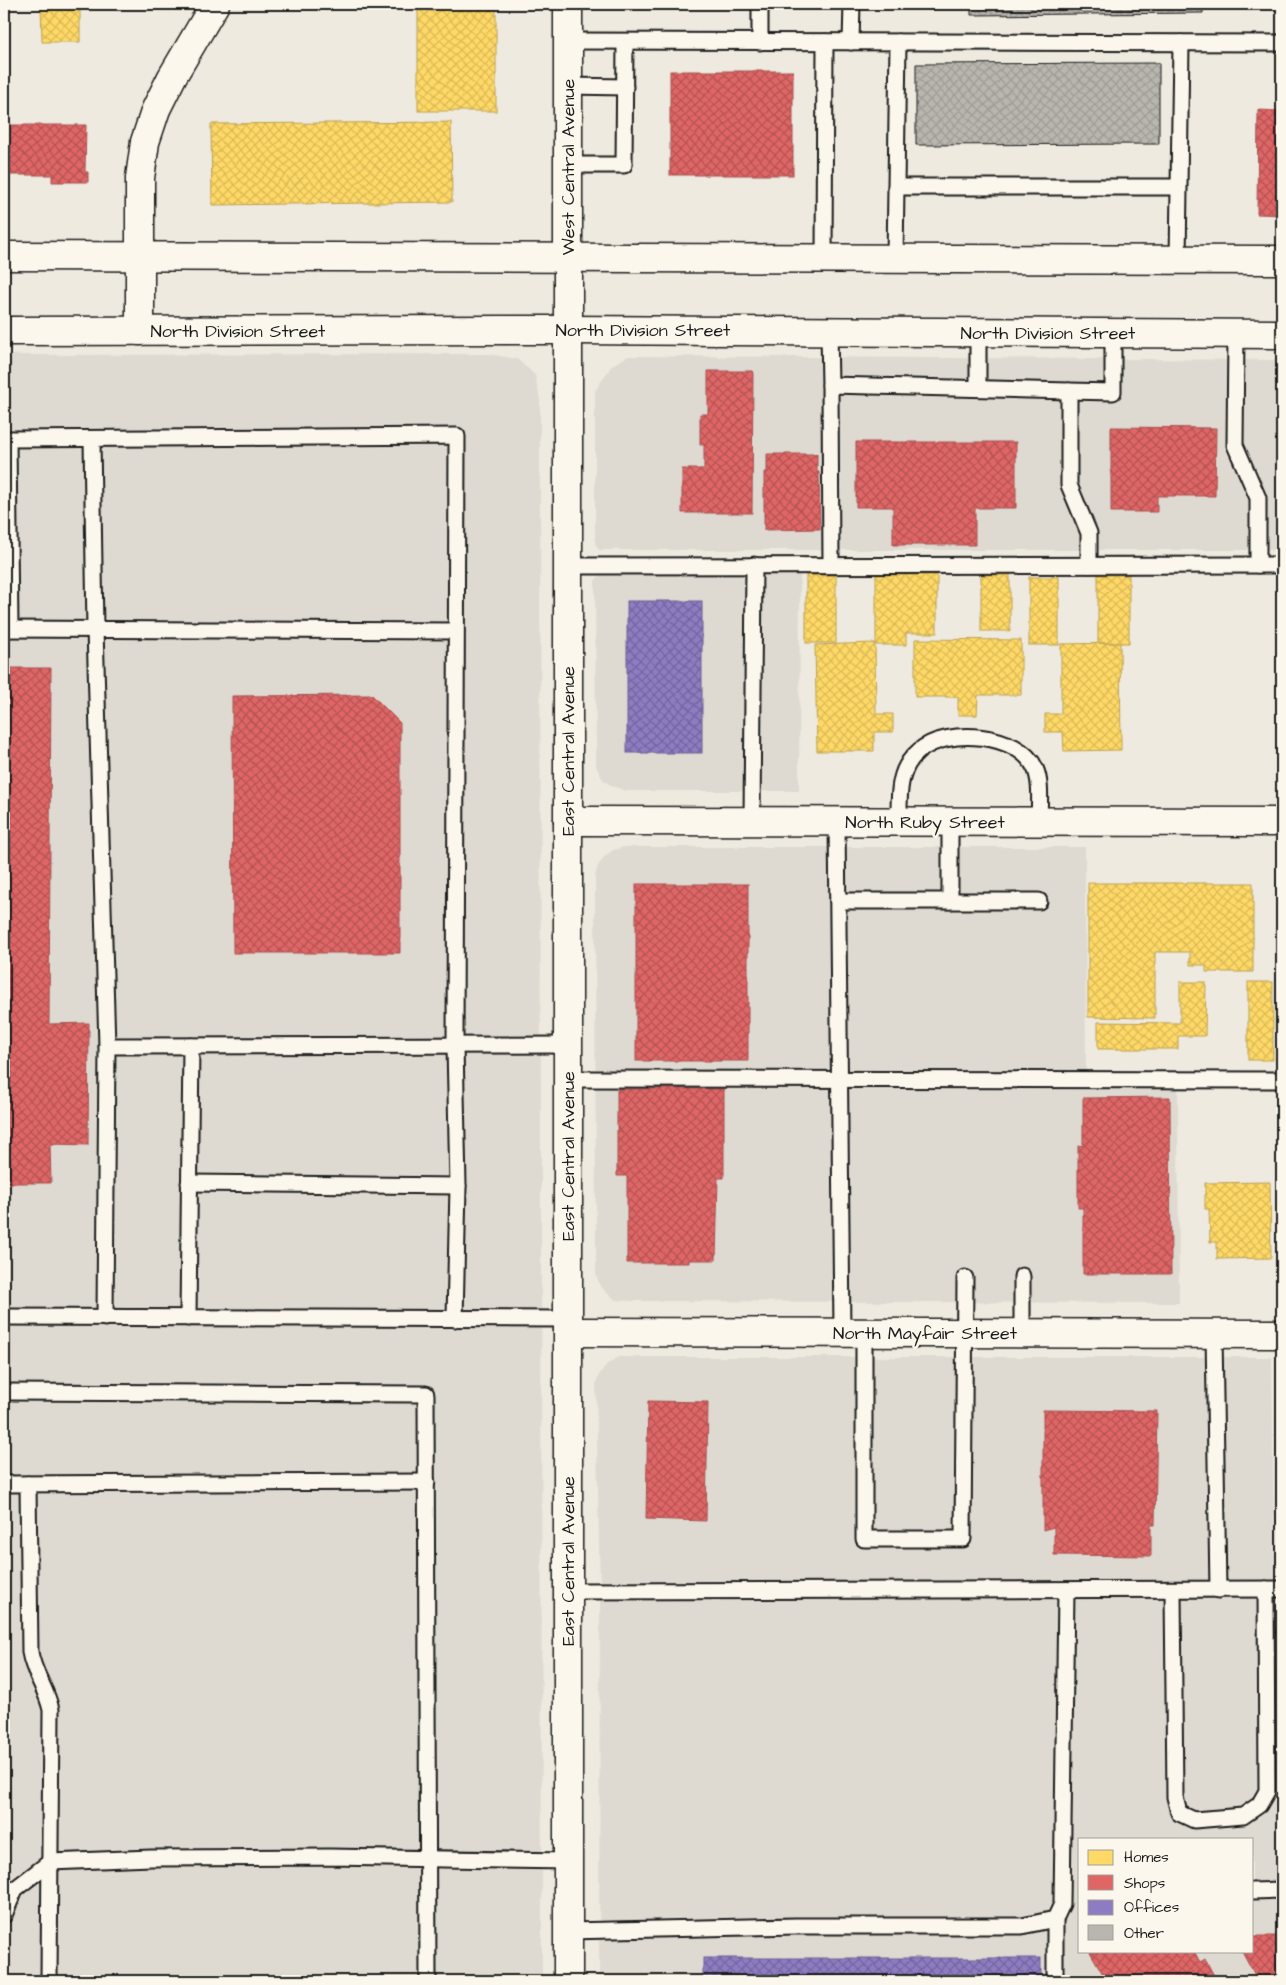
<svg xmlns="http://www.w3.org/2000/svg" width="1286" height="1985" font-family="'Architects Daughter',sans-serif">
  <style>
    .built { fill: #dedad1; fill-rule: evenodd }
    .homes { fill: url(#homes-cross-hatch); stroke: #bba050 }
    .shops { fill: url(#shops-cross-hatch); stroke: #a55050 }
    .offices { fill: url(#offices-cross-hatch); stroke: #6c5f91 }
    .building { fill: url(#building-cross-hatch); stroke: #1c1c1c }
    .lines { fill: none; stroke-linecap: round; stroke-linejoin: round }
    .lane-casing { stroke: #1c1c1c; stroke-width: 19 }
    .street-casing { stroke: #1c1c1c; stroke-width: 31 }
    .secondary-casing { stroke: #1c1c1c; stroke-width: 31 }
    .primary-casing { stroke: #1c1c1c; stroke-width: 31 }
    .lane { stroke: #fbf7ec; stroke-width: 15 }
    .street { stroke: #fbf7ec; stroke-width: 28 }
    .secondary { stroke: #fbf7ec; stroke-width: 28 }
    .primary { stroke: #fbf7ec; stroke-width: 28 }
    .labels { text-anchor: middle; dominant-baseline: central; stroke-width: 5; stroke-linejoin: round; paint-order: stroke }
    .street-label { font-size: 18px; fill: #1c1c1c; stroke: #fbf7ec }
  </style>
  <defs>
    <pattern id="homes-cross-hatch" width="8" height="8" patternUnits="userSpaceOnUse" patternTransform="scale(1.25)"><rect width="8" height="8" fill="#ffd966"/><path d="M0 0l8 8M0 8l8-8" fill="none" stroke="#daba58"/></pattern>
    <pattern id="shops-cross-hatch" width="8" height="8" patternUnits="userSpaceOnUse" patternTransform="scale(1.25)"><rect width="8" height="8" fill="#e06666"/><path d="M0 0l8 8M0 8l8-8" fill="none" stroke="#b55353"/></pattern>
    <pattern id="offices-cross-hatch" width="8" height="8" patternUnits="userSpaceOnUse" patternTransform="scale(1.25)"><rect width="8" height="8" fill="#8e7cc3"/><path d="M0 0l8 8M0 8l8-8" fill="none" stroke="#73659e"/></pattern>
    <pattern id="building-cross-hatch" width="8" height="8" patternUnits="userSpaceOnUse" patternTransform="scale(1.25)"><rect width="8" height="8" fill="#b9b6af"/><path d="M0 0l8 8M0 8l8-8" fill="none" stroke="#9e9c96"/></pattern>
  </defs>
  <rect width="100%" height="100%" fill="#eeeadf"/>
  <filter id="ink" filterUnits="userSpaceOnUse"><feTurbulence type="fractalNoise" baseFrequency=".02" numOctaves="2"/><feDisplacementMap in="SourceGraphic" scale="10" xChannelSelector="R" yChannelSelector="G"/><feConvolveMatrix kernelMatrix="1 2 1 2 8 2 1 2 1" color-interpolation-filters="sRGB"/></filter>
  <g filter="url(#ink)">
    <g class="built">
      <polygon points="488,354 517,359 535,375 540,400 542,1981 4,1981 4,355"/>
      <polygon points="628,356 1282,360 1282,550 599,550 595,543 595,391 612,365"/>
      <polygon points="610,573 800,573 799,791 626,791 612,786 603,780 596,766 595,580 602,574"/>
      <polygon points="624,847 1085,847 1086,1084 1178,1084 1179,1303 632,1301 616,1300 607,1293 600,1286 596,1274 595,876 598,866 605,856 613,850"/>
      <path d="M619,1357H1272L1275,1598L1282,1599V1981H599L600,1598L596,1384L599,1375L607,1364ZM1080,1839H1252V1951H1080Z"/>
    </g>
    <g class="homes">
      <polygon points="41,4 80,4 80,42 42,42"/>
      <rect x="418" y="4" width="78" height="107"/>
      <polygon points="451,122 452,202 212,205 211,124"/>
      <rect x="806" y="575" width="30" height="68"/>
      <polygon points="876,575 937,575 937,633 906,633 906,645 876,645"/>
      <rect x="981" y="575" width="29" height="56"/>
      <rect x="1098" y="575" width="31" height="68"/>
      <rect x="1029" y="577" width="30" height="68"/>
      <polygon points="915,639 1021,640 1021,695 978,695 977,715 958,715 958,697 915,697"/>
      <polygon points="875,643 876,714 893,714 893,732 874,732 874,751 817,751 815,645"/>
      <polygon points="1120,643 1121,750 1064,751 1063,732 1045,732 1045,714 1061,714 1061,644"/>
      <polygon points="1088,883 1253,883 1253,972 1206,972 1206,965 1190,965 1190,952 1155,952 1155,1018 1088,1017"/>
      <rect x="1279" y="886" width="3" height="119"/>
      <polygon points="1180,982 1206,982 1205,1036 1178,1036 1178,1049 1098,1049 1098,1022 1180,1023"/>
      <rect x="1248" y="982" width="25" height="78"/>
      <polygon points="1270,1182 1271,1258 1217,1259 1217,1242 1210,1242 1209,1209 1205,1209 1205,1183"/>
    </g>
    <g class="shops">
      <rect x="670" y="71" width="123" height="104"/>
      <polygon points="1258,110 1282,111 1282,215 1257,214"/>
      <polygon points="4,125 86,125 85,172 88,172 88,182 52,182 52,175 4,175"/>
      <polygon points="708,371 753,371 752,513 682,513 682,469 704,469 704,445 700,445 700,414 708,414"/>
      <polygon points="1111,427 1216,428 1215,496 1157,496 1157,512 1111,512"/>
      <polygon points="856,442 1016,442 1016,508 975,508 975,545 893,545 893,507 856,507"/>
      <polygon points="767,454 817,454 817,472 819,472 820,529 764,530 764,472 767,472"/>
      <polygon points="4,668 51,668 49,1024 89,1023 88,1145 50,1144 51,1183 4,1183"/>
      <polygon points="372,695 400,723 400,953 233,953 232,696"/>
      <rect x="636" y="884" width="112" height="177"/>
      <polygon points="617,1089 724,1089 724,1178 718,1178 716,1260 689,1260 689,1263 627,1263 627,1176 617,1176"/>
      <polygon points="1170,1097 1171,1274 1083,1274 1083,1208 1078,1208 1078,1146 1083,1145 1083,1098"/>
      <polygon points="648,1401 708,1402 706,1521 646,1519"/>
      <polygon points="1043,1410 1157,1411 1155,1525 1151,1525 1151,1556 1054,1555 1054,1527 1043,1530"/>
      <polygon points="1252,1936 1282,1936 1282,1979 1257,1979 1242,1951 1252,1951"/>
      <polygon points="1194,1951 1200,1962 1205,1959 1217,1981 1107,1981 1090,1952"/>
    </g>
    <g class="offices">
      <rect x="627" y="601" width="75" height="152"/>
      <rect x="703" y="1958" width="338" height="23"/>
    </g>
    <g class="building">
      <polygon points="971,4 1203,4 1203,13 971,15"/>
      <polygon points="1159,63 1159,144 916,145 916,64"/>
    </g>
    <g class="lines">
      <g class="lane-casing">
        <g id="lane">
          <polyline points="760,4 760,42"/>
          <polyline points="568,41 1282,43"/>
          <polyline points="851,42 852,4"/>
          <polyline points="898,42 896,187 1178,187"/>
          <polyline points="568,86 625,87"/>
          <polyline points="567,165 624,165 625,42"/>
          <polyline points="824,258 825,42"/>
          <polyline points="895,259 896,187"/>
          <polyline points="1178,260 1181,43"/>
          <polyline points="829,331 830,385"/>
          <polyline points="1236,334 1235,445 1258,498 1258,565"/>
          <polyline points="978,388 978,332"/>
          <polyline points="92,440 95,629 107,1046 105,1318"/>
          <polyline points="831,565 830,385 1069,391"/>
          <polyline points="1089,565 1089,533 1069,485 1069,391 1113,392 1113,333"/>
          <polyline points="568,566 1282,565"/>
          <polyline points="4,629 455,631"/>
          <polyline points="10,629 8,439 457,436 455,1046 458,1186 455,1319"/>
          <polyline points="752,821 754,565"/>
          <polyline points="837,822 842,1332"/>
          <path d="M899,822C899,796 897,769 919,751C947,727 1019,733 1035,768C1042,783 1039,806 1039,822"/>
          <polyline points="950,822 950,901"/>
          <polyline points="838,901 1039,901"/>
          <polyline points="107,1046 568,1045"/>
          <polyline points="568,1079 1282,1080"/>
          <polyline points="189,1183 458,1186"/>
          <polyline points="1022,1276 1022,1333"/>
          <polyline points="4,1317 568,1319"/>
          <polyline points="188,1318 191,1046"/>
          <polyline points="864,1332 864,1539 963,1539 965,1278"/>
          <polyline points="1214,1334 1218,1590"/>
          <polyline points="4,1392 426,1394 428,1981"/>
          <polyline points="4,1484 427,1482"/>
          <path d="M28,1484L30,1652C33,1673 47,1689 51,1710L49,1981"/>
          <polyline points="1173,1590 1175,1797 1179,1813 1194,1820 1243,1816 1259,1805 1267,1791 1266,1589"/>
          <polyline points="568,1591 1282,1589"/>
          <polyline points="1252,1891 1282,1890"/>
          <polyline points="4,1915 15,1889 50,1862 151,1858 330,1857 568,1861"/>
          <polyline points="1055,1919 1055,1981"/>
          <polyline points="568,1931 796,1926 1022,1926 1055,1919 1062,1904 1066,1590"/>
        </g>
      </g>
      <g class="street-casing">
        <g id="street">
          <polyline points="140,331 140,178 145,142 156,109 172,77 215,4"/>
          <polyline points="568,821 1282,822"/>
          <polyline points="568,1332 1282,1334"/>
        </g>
      </g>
      <g class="secondary-casing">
        <polyline id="secondary" points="568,4 568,1981"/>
      </g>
      <g class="primary-casing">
        <g id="primary">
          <polyline points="4,256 1282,260"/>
          <polyline points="4,331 568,330 1282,334"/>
        </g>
      </g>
      <use href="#lane" class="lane"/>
      <use href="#street" class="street"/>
      <use href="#secondary" class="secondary"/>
      <use href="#primary" class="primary"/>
    </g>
  </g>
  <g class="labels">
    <g class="street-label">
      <text transform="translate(568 167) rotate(-90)">West Central Avenue</text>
      <text x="643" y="330">North Division Street</text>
      <text x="238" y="331">North Division Street</text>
      <text x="1048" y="333">North Division Street</text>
      <text transform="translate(568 751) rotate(-90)">East Central Avenue</text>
      <text x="925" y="822">North Ruby Street</text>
      <text transform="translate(568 1156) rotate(-90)">East Central Avenue</text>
      <text x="925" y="1333">North Mayfair Street</text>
      <text transform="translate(568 1561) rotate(-90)">East Central Avenue</text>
    </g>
  </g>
  <rect width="1286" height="1985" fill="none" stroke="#fbf7ec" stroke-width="20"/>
  <rect x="10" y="10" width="1266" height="1965" fill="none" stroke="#1c1c1c" stroke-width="2" filter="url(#ink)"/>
  <rect x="1078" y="1838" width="175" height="115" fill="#fbf7ec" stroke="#a29f99"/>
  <rect x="1088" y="1850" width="25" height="15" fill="#ffd966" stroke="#a29f99"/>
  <text x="1124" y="1862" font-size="15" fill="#1c1c1c">Homes</text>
  <rect x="1088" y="1875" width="25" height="15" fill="#e06666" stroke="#a29f99"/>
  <text x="1124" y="1888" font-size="15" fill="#1c1c1c">Shops</text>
  <rect x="1088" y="1900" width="25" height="15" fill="#8e7cc3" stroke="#a29f99"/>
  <text x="1124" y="1912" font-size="15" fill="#1c1c1c">Offices</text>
  <rect x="1088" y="1925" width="25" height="15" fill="#b9b6af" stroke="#a29f99"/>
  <text x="1124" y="1938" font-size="15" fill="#1c1c1c">Other</text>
</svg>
